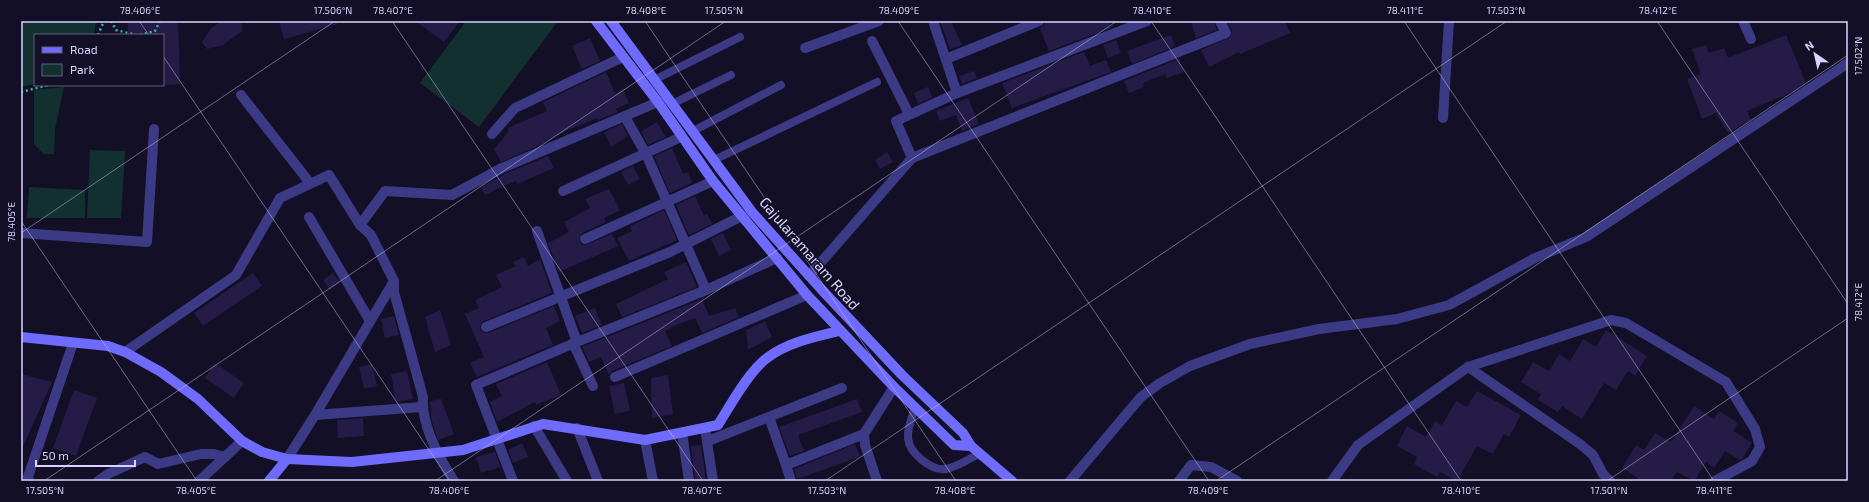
<svg xmlns="http://www.w3.org/2000/svg" width="1869" height="502" font-family="'Exo 2',sans-serif">
  <style>
    .green { fill: #12302f }
    .building { fill: #241b47 }
    .lines { fill: none; stroke-linecap: round; stroke-linejoin: round }
    .path { stroke: #2fb8b0; stroke-width: 2.5; stroke-dasharray: 2 3; stroke-linecap: butt }
    .lane { stroke: #3d3a85; stroke-width: 8 }
    .street { stroke: #3d3a85; stroke-width: 10 }
    .secondary { stroke: #6f6bff; stroke-width: 10 }
    .ticks { fill: none; stroke: #d9d4ff; stroke-width: 1; stroke-opacity: 0.45 }
    .labels { text-anchor: middle; dominant-baseline: central; stroke-width: 3; stroke-linejoin: round; paint-order: stroke }
    .street-label { font-size: 15px; fill: #d9d4ff; stroke: #130f26 }
    .neatline { fill: none; stroke: #d9d4ff; stroke-width: 1.5 }
    .ticks-label { font-size: 10px; text-anchor: middle; fill: #d9d4ff }
  </style>
  <rect width="100%" height="100%" fill="#130f26"/>
  <g class="green">
    <polygon points="21,21 96,21 94,35 35,35 35,84 21,87"/>
    <polygon points="466,21 558,21 479,127 420,83"/>
    <polygon points="64,87 55,129 54,154 44,154 34,144 34,90"/>
    <polygon points="90,150 125,151 121,218 87,218"/>
    <polygon points="29,187 85,190 85,218 27,218"/>
  </g>
  <g class="building">
    <polygon points="178,21 180,84 163,85 163,35 128,35 128,23"/>
    <polygon points="222,21 242,21 242,31 223,45 207,49 202,42 211,28"/>
    <polygon points="279,21 337,21 338,24 284,39"/>
    <polygon points="415,21 460,21 444,42"/>
    <polygon points="940,21 951,21 962,45 950,49"/>
    <polygon points="1045,21 1108,21 1111,28 1049,51 1040,28 1044,25"/>
    <polygon points="1191,21 1214,21 1217,30 1196,38"/>
    <polygon points="1227,21 1285,21 1290,33 1240,54 1239,52 1209,67 1201,50 1231,37 1232,30"/>
    <polygon points="1171,35 1175,46 1132,64 1127,51"/>
    <polygon points="1786,35 1806,83 1793,92 1747,111 1751,120 1728,133 1716,113 1702,119 1687,79 1701,74 1692,49 1706,45 1709,53 1724,48 1728,58"/>
    <polygon points="590,38 600,61 582,69 572,46"/>
    <polygon points="1116,40 1121,53 1108,58 1103,45"/>
    <polygon points="1084,52 1090,66 1106,60 1111,72 1012,108 1002,83"/>
    <polygon points="1179,59 1184,72 1167,78 1165,74 1143,83 1144,87 1129,93 1124,81"/>
    <polygon points="974,71 977,78 962,84 959,76"/>
    <polygon points="606,72 615,93 623,89 629,103 616,109 618,112 598,120 597,118 568,130 542,144 501,162 494,149 509,131 508,128 547,111 543,102"/>
    <polygon points="928,87 932,97 918,104 914,93"/>
    <polygon points="968,98 979,124 962,131 956,115 940,121 936,111"/>
    <polygon points="657,122 666,137 648,145 641,131"/>
    <polygon points="622,124 628,136 611,147 604,132"/>
    <polygon points="672,148 683,174 688,172 692,183 670,193 654,156"/>
    <polygon points="887,152 893,162 880,169 875,160"/>
    <polygon points="548,156 554,168 517,184 516,181 501,187 485,195 481,187 505,174"/>
    <polygon points="633,166 640,179 628,185 621,172"/>
    <polygon points="609,189 620,210 604,218 606,222 582,233 579,239 581,244 585,245 612,234 618,246 559,272 548,243 569,232 564,222 590,208 585,199"/>
    <polygon points="695,196 704,216 707,214 712,224 689,235 676,205"/>
    <polygon points="664,210 677,240 629,261 617,238 632,231 630,226"/>
    <polygon points="723,233 731,250 719,256 711,239"/>
    <polygon points="524,257 528,266 540,259 552,293 484,321 481,323 480,329 482,332 488,333 554,306 560,321 546,328 553,345 477,377 470,363 484,357 465,314 479,308 475,300 502,287 496,275 516,266 513,262"/>
    <polygon points="686,262 697,287 622,317 616,304 668,279 664,272"/>
    <polygon points="253,273 262,286 203,326 194,313"/>
    <polygon points="333,273 340,283 330,290 323,280"/>
    <polygon points="702,299 709,316 735,308 739,317 702,333 695,318 677,325 665,331 672,346 612,371 609,375 601,357 589,362 582,347"/>
    <polygon points="595,308 602,325 582,333 575,316"/>
    <polygon points="440,310 451,345 435,352 425,317"/>
    <polygon points="394,316 399,335 385,338 381,319"/>
    <polygon points="765,321 772,337 748,350 746,330"/>
    <polygon points="1606,330 1647,356 1635,376 1628,371 1616,390 1604,383 1582,419 1562,406 1558,412 1538,400 1541,394 1521,382 1533,362 1549,371 1559,354 1570,361 1583,339 1596,347"/>
    <polygon points="547,362 561,395 536,405 535,402 497,422 490,402 502,396 496,384"/>
    <polygon points="215,363 244,383 234,398 205,378"/>
    <polygon points="372,364 377,386 364,389 359,367"/>
    <polygon points="407,371 413,399 396,402 391,374"/>
    <polygon points="21,374 52,382 21,451"/>
    <polygon points="668,375 673,414 652,418 651,378"/>
    <polygon points="624,383 630,411 615,414 609,386"/>
    <polygon points="74,390 97,398 76,456 53,448"/>
    <polygon points="1477,391 1521,415 1509,437 1504,434 1493,454 1477,446 1457,481 1440,472 1437,477 1414,464 1417,457 1397,446 1407,426 1426,437 1435,421 1442,425 1456,401 1467,407"/>
    <polygon points="441,399 454,434 438,440 431,418 430,401"/>
    <polygon points="857,399 862,412 798,435 804,451 790,456 779,427"/>
    <polygon points="1694,406 1714,419 1719,411 1738,423 1733,431 1752,443 1742,459 1740,460 1725,451 1714,468 1706,462 1694,481 1677,472 1671,481 1642,481 1622,468 1636,445 1644,450 1655,433 1671,442"/>
    <polygon points="363,418 364,436 338,438 337,420"/>
    <polygon points="522,443 528,457 513,463 508,450"/>
    <polygon points="855,444 860,457 797,479 794,469"/>
    <polygon points="701,445 706,481 695,481 691,446"/>
    <polygon points="495,452 501,467 481,473 476,457"/>
  </g>
  <g class="lines">
    <g class="path">
      <polyline points="111,21 116,30 136,35"/>
      <polyline points="98,35 104,21"/>
      <polyline points="140,35 155,31 160,21"/>
      <polyline points="21,92 49,85"/>
    </g>
    <g class="lane">
      <polyline points="654,80 740,37"/>
      <polyline points="672,104 731,75"/>
      <polyline points="693,131 781,85"/>
      <polyline points="714,160 877,82"/>
      <path d="M915,408C912,417 907,428 908,438C909,453 931,471 946,469C957,467 969,459 979,454"/>
    </g>
    <g class="street">
      <polyline points="933,21 957,93"/>
      <polyline points="1743,21 1751,39"/>
      <polyline points="872,41 909,114"/>
      <polyline points="805,48 879,21"/>
      <polyline points="946,59 1039,21"/>
      <polyline points="241,95 310,183"/>
      <polyline points="625,117 646,154 706,290 777,258"/>
      <polyline points="1443,118 1449,21"/>
      <polyline points="492,134 515,108 623,57"/>
      <polyline points="912,158 896,121 957,93 1147,21"/>
      <polyline points="563,191 681,137"/>
      <polyline points="309,217 370,321"/>
      <polyline points="360,225 385,191 452,195 502,168 658,102"/>
      <polyline points="537,231 577,342"/>
      <polyline points="21,233 147,242 154,129"/>
      <polyline points="585,239 713,181"/>
      <polyline points="809,276 912,158 1226,33 1220,21"/>
      <polyline points="486,327 670,252 742,216"/>
      <polyline points="573,343 593,386"/>
      <path d="M125,352L236,275L280,198L329,175L360,225L371,235L394,281V292L423,397C421,426 439,458 454,481"/>
      <polyline points="1468,367 1580,444 1593,455 1603,474 1610,481"/>
      <polyline points="615,377 807,295"/>
      <polyline points="315,415 422,407"/>
      <polyline points="769,417 786,465 864,434"/>
      <polyline points="534,426 567,481"/>
      <polyline points="577,428 598,481"/>
      <polyline points="705,428 713,481"/>
      <polyline points="682,433 689,481"/>
      <polyline points="645,440 653,481"/>
      <polyline points="708,441 842,388"/>
      <polyline points="287,459 315,415 394,281"/>
      <polyline points="786,465 791,481"/>
      <polyline points="29,481 28,477 73,343"/>
      <polyline points="98,481 108,474 145,457 158,464 201,454 214,454 225,457"/>
      <polyline points="199,481 242,441"/>
      <polyline points="513,481 476,385 577,342 706,290"/>
      <polyline points="877,481 865,445 864,434 894,387"/>
      <polyline points="1070,481 1129,411 1141,397 1160,383 1190,366 1250,344 1319,329 1397,319 1449,305 1535,258 1586,237 1848,63"/>
      <polyline points="1179,481 1191,465 1211,467 1237,481"/>
      <polyline points="1332,481 1358,445 1468,367 1611,320 1626,323 1726,382 1755,429 1760,447 1752,461 1715,481"/>
    </g>
    <g class="secondary">
      <polyline points="596,21 658,102 713,181 807,295 894,387 954,445 971,446"/>
      <polyline points="611,21 752,212 821,289 902,375 963,433 971,446 1012,481"/>
      <path d="M21,337L108,346L125,352L161,372L198,399L242,441L262,452L287,459L352,462L463,450L543,424L645,440L718,425C730,406 749,371 767,358C788,342 815,337 839,331"/>
      <polyline points="269,481 287,459"/>
    </g>
  </g>
  <path class="ticks" d="M139,21L149,35M392,21L703,481M645,21L956,481M898,21L1209,481M1151,21L1461,481M1404,21L1714,481M1657,21L1848,304M163,56L450,481M21,221L197,481M21,233L335,21M44,481L726,21M435,481L1117,21M825,481L1507,21M1216,481L1848,55M1607,481L1848,318"/>
  <g class="labels">
    <g class="street-label">
      <text transform="translate(810 253) rotate(49)">Gajularamaram Road</text>
    </g>
  </g>
  <rect width="1869" height="502" fill="none" stroke="#130f26" stroke-width="44"/>
  <rect x="34" y="34" width="130" height="52" fill="#130f26" stroke="#625e7d"/>
  <rect x="42" y="47" width="20" height="6" fill="#6f6bff" stroke="#625e7d"/>
  <text x="70" y="54" font-size="12" fill="#d9d4ff">Road</text>
  <rect x="42" y="64" width="20" height="12" fill="#12302f" stroke="#625e7d"/>
  <text x="70" y="74" font-size="12" fill="#d9d4ff">Park</text>
  <g transform="translate(1815 54) rotate(326)" stroke="#130f26" stroke-width="3" paint-order="stroke">
  <path d="M0-3L7 15L0 10L-7 15Z" fill="#d9d4ff"/>
  <text y="-6" font-size="11" font-weight="bold" text-anchor="middle" fill="#d9d4ff">N</text>
  </g>
  <path d="M36 460v6h99v-6" fill="none" stroke="#d9d4ff" stroke-width="2"/>
  <text x="42" y="460" font-size="12" fill="#d9d4ff" stroke="#130f26" stroke-width="3" paint-order="stroke">50 m</text>
  <rect x="22" y="22" width="1825" height="458" class="neatline"/>
  <g class="ticks-label">
    <text x="140" y="14">78.406°E</text>
    <text x="333" y="14">17.506°N</text>
    <text x="393" y="14">78.407°E</text>
    <text x="646" y="14">78.408°E</text>
    <text x="724" y="14">17.505°N</text>
    <text x="899" y="14">78.409°E</text>
    <text x="1152" y="14">78.410°E</text>
    <text x="1405" y="14">78.411°E</text>
    <text x="1506" y="14">17.503°N</text>
    <text x="1658" y="14">78.412°E</text>
    <text transform="translate(1858 56) rotate(-90)" y="4">17.502°N</text>
    <text transform="translate(11 222) rotate(-90)" y="4">78.405°E</text>
    <text transform="translate(1858 302) rotate(-90)" y="4">78.412°E</text>
    <text x="45" y="494">17.505°N</text>
    <text x="196" y="494">78.405°E</text>
    <text x="449" y="494">78.406°E</text>
    <text x="702" y="494">78.407°E</text>
    <text x="827" y="494">17.503°N</text>
    <text x="955" y="494">78.408°E</text>
    <text x="1208" y="494">78.409°E</text>
    <text x="1461" y="494">78.410°E</text>
    <text x="1609" y="494">17.501°N</text>
    <text x="1714" y="494">78.411°E</text>
  </g>
</svg>
